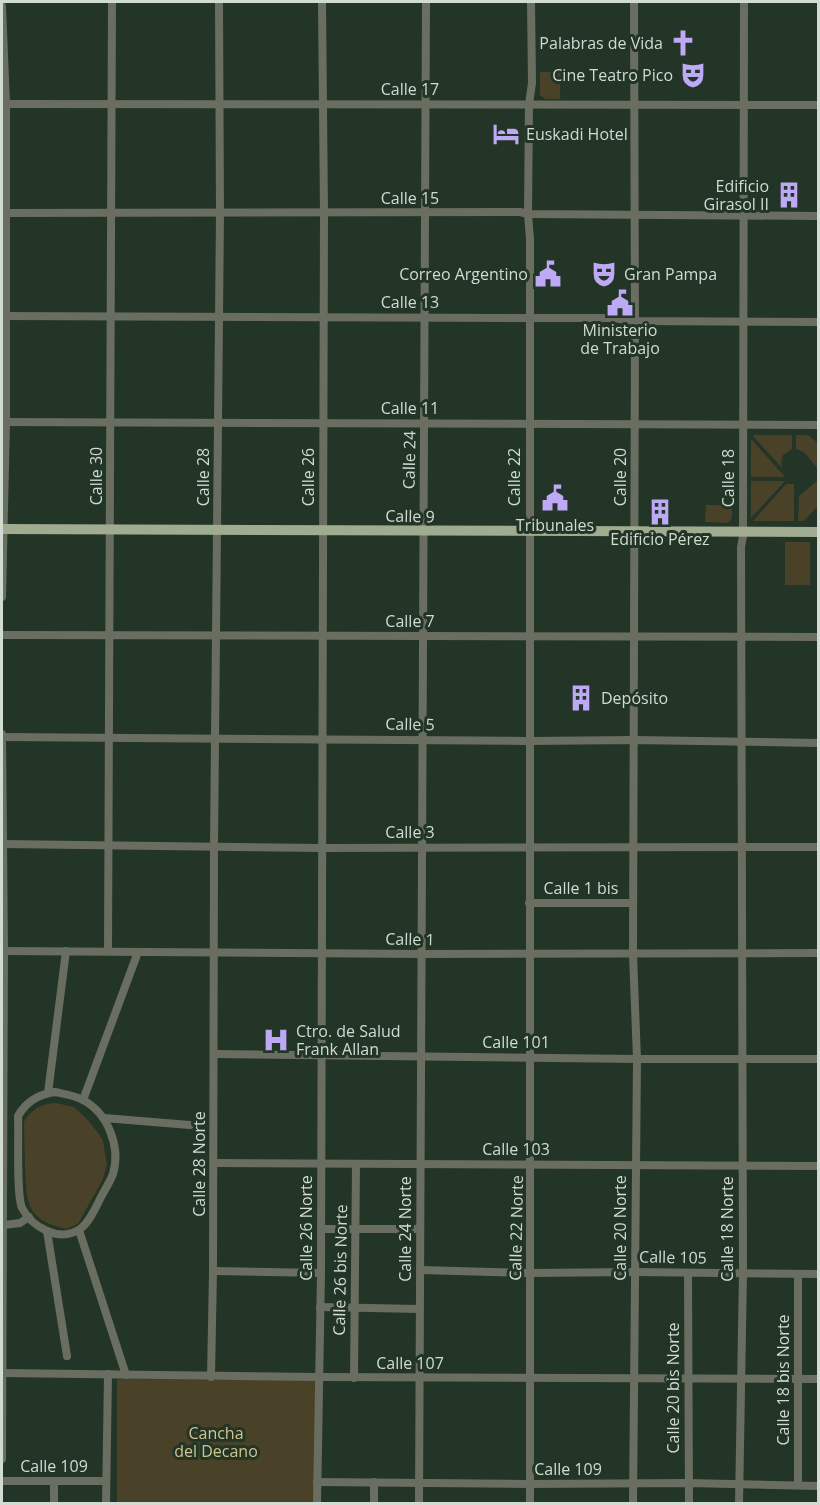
<svg xmlns="http://www.w3.org/2000/svg" width="820" height="1505" font-family="'Open Sans',sans-serif">
  <style>
    .green { fill: #494228 }
    .lines { fill: none; stroke-linecap: round; stroke-linejoin: round }
    .minor { stroke: #696e60; stroke-width: 8 }
    .major { stroke: #a1ab90; stroke-width: 10 }
    .labels { text-anchor: middle; dominant-baseline: central; stroke-width: 6; stroke-linejoin: round; paint-order: stroke }
    .poi-label { font-size: 16px; fill: #d0dbd2; stroke: #223527; text-anchor: end }
    .street-label { font-size: 16px; fill: #d0dbd2; stroke: #223527 }
    .park-label { font-size: 16px; fill: #d3c38a; stroke: #223527 }
  </style>
  <rect width="100%" height="100%" fill="#223527"/>
  <g class="green">
    <polygon points="540,72 571,72 571,82 560,82 560,99 545,99 540,95"/>
    <polygon points="754,435 792,435 792,449 783,455 781,462 782,468 753,436"/>
    <polygon points="796,435 808,435 818,443 818,469 804,452 796,449"/>
    <polygon points="751,439 785,477 751,477"/>
    <polygon points="818,480 818,506 804,521 798,521 799,496"/>
    <polygon points="751,481 785,481 751,518"/>
    <polygon points="786,484 794,484 794,521 753,521"/>
    <polygon points="706,505 732,505 732,518 728,523 705,522"/>
    <rect x="785" y="542" width="25" height="43"/>
    <path d="M56,1103L74,1107L89,1121L103,1140L107,1165L102,1181L78,1224L66,1229C28,1220 27,1206 25,1170C25,1154 24,1138 24,1122C31,1109 41,1104 56,1103Z"/>
    <polygon points="117,1379 316,1380 316,1503 117,1504"/>
  </g>
  <g class="lines">
    <g class="minor">
      <polyline points="2,6 6,104 6,422 2,597"/>
      <polyline points="2,104 818,105"/>
      <polyline points="2,213 520,212 528,214 818,216"/>
      <polyline points="2,316 530,318 613,318 634,321 818,322"/>
      <polyline points="2,422 818,425"/>
      <polyline points="2,635 818,637"/>
      <polyline points="2,734 4,951 2,1459"/>
      <polyline points="2,737 529,741 634,740 818,743"/>
      <polyline points="2,844 321,848 818,847"/>
      <polyline points="529,903 633,903"/>
      <polyline points="2,951 422,954 818,953"/>
      <polyline points="108,951 112,2"/>
      <polyline points="214,1054 637,1059 818,1059"/>
      <path d="M55,1092C64,1094 73,1095 81,1099C108,1112 121,1147 113,1174C110,1182 104,1191 100,1199C95,1209 89,1223 80,1229C59,1243 32,1227 22,1208C16,1194 19,1134 18,1116C26,1102 39,1094 55,1092Z"/>
      <polyline points="48,1093 66,951"/>
      <polyline points="83,1100 138,952"/>
      <polyline points="104,1118 190,1125"/>
      <polyline points="214,1163 818,1166"/>
      <polyline points="4,1225 20,1223 29,1217"/>
      <polyline points="321,1229 420,1229"/>
      <polyline points="79,1230 126,1375"/>
      <polyline points="47,1231 67,1356"/>
      <polyline points="420,1270 530,1273 635,1272 818,1274"/>
      <polyline points="213,1271 321,1273"/>
      <polyline points="688,1273 689,1504"/>
      <polyline points="320,1307 419,1309"/>
      <polyline points="2,1373 318,1377 818,1379"/>
      <polyline points="211,1377 213,1271 214,846 220,213 219,2"/>
      <polyline points="354,1378 356,1164"/>
      <polyline points="2,1481 106,1481"/>
      <polyline points="317,1482 530,1484 688,1483 818,1486"/>
      <polyline points="798,1485 798,1274"/>
      <polyline points="54,1504 54,1481"/>
      <polyline points="106,1504 108,1374"/>
      <polyline points="317,1504 321,1273 324,213 322,2"/>
      <polyline points="374,1504 374,1482"/>
      <polyline points="419,1504 426,2"/>
      <path d="M530,1504C531,1082 528,660 530,239L528,214L529,104L532,83L531,2"/>
      <polyline points="633,1504 637,1059 633,954 635,331 634,2"/>
      <polyline points="739,1504 743,1273 741,547 743,536 744,2"/>
    </g>
    <polyline class="major" points="2,529 818,532"/>
  </g>
  <defs>
    <g id="church-bare" transform="scale(2.07)"><path d="M-1.2-6h2.4v3.5h3.3v2.4h-3.3V6h-2.4V-.1h-3.3v-2.4h3.3Z" fill="#bda9f5" stroke="#223527" stroke-width="2.5" paint-order="stroke"/></g>
    <g id="theatre-bare" transform="scale(2.07)"><path d="M-5-5.5Q0-4 5-5.5V0Q5 5 0 6Q-5 5-5 0ZM-3.3-2.5H-1v1.5H-3.3ZM1-2.5H3.3v1.5H1ZM-2.8 1Q0 5.5 2.8 1Z" fill="#bda9f5" stroke="#223527" stroke-width="2.5" paint-order="stroke"/></g>
    <g id="hotel-bare" transform="scale(2.07)"><path d="M-6-4.5h1.5V1H6V5H4.5V3h-9V5H-6ZM-4 0a1.8 1.8 0 1 1 3.6 0ZM.5 0V-2.5h3Q6-2.5 6 0Z" fill="#bda9f5" stroke="#223527" stroke-width="2.5" paint-order="stroke"/></g>
    <g id="building-bare" transform="scale(2.07)"><path d="M-4-6H4V6H1V3H-1V6H-4ZM-2.5-4.3h1.7v1.8h-1.7ZM.8-4.3h1.7v1.8H.8ZM-2.5-1h1.7V.8h-1.7ZM.8-1h1.7V.8H.8Z" fill="#bda9f5" stroke="#223527" stroke-width="2.5" paint-order="stroke"/></g>
    <g id="civic-bare" transform="scale(2.07)"><path d="M-.6-6.5H3V-4.5H.6V-3L4-1V1h2V6H-6V1h2V-1L-.6-3ZM-1.2 2.5V6h2.4V2.5Z" fill="#bda9f5" stroke="#223527" stroke-width="2.5" paint-order="stroke"/></g>
    <g id="hospital-bare" transform="scale(2.07)"><path d="M-5-5h3v3.5h4V-5h3V5h-3V1.5h-4V5h-3Z" fill="#bda9f5" stroke="#223527" stroke-width="2.5" paint-order="stroke"/></g>
  </defs>
  <g fill-rule="evenodd">
    <use href="#church-bare" x="683" y="43"/>
    <use href="#theatre-bare" x="693" y="75"/>
    <use href="#hotel-bare" x="506" y="134"/>
    <use href="#building-bare" x="789" y="195"/>
    <use href="#civic-bare" x="548" y="274"/>
    <use href="#theatre-bare" x="604" y="274"/>
    <use href="#civic-bare" x="620" y="303"/>
    <use href="#civic-bare" x="555" y="498"/>
    <use href="#building-bare" x="660" y="512"/>
    <use href="#building-bare" x="581" y="698"/>
    <use href="#hospital-bare" x="276" y="1040"/>
  </g>
  <g class="labels">
    <g class="poi-label">
      <text x="663" y="43">Palabras de Vida</text>
      <text x="673" y="75">Cine Teatro Pico</text>
      <text x="526" y="134" text-anchor="start">Euskadi Hotel</text>
      <text x="769" y="186">Edificio<tspan x="769" dy="18">Girasol II</tspan></text>
      <text x="528" y="274">Correo Argentino</text>
      <text x="624" y="274" text-anchor="start">Gran Pampa</text>
      <text x="620" y="330" text-anchor="middle">Ministerio<tspan x="620" dy="18">de Trabajo</tspan></text>
      <text x="555" y="525" text-anchor="middle">Tribunales</text>
      <text x="660" y="539" text-anchor="middle">Edificio Pérez</text>
      <text x="601" y="698" text-anchor="start">Depósito</text>
      <text x="296" y="1031" text-anchor="start">Ctro. de Salud<tspan x="296" dy="18">Frank Allan</tspan></text>
    </g>
    <g class="street-label">
      <text x="410" y="89">Calle 17</text>
      <text x="410" y="198">Calle 15</text>
      <text x="410" y="302">Calle 13</text>
      <text x="410" y="408">Calle 11</text>
      <text transform="translate(409 460) rotate(-89)">Calle 24</text>
      <text transform="translate(96 476) rotate(-90)">Calle 30</text>
      <text transform="translate(203 477) rotate(-90)">Calle 28</text>
      <text transform="translate(308 477) rotate(-90)">Calle 26</text>
      <text transform="translate(514 477) rotate(-90)">Calle 22</text>
      <text transform="translate(620 477) rotate(-90)">Calle 20</text>
      <text transform="translate(728 478) rotate(-90)">Calle 18</text>
      <text transform="translate(410 516) rotate(1)">Calle 9</text>
      <text x="410" y="621">Calle 7</text>
      <text transform="translate(410 724) rotate(1)">Calle 5</text>
      <text x="410" y="832">Calle 3</text>
      <text x="581" y="888">Calle 1 bis</text>
      <text transform="translate(410 939) rotate(1)">Calle 1</text>
      <text x="516" y="1042">Calle 101</text>
      <text x="516" y="1149">Calle 103</text>
      <text transform="translate(199 1164) rotate(-90)">Calle 28 Norte</text>
      <text transform="translate(306 1228) rotate(-90)">Calle 26 Norte</text>
      <text transform="translate(516 1228) rotate(-89)">Calle 22 Norte</text>
      <text transform="translate(620 1228) rotate(-90)">Calle 20 Norte</text>
      <text transform="translate(405 1229) rotate(-90)">Calle 24 Norte</text>
      <text transform="translate(727 1229) rotate(-90)">Calle 18 Norte</text>
      <text transform="translate(673 1257) rotate(1)">Calle 105</text>
      <text transform="translate(340 1270) rotate(-89)">Calle 26 bis Norte</text>
      <text x="410" y="1363">Calle 107</text>
      <text transform="translate(783 1380) rotate(-90)">Calle 18 bis Norte</text>
      <text transform="translate(673 1388) rotate(-90)">Calle 20 bis Norte</text>
      <text x="54" y="1466">Calle 109</text>
      <text x="568" y="1469">Calle 109</text>
    </g>
    <g class="park-label">
      <text x="216" y="1433">Cancha<tspan x="216" dy="18">del Decano</tspan></text>
    </g>
  </g>
  <rect width="820" height="1505" fill="none" stroke="#d0dbd2" stroke-width="6"/>
</svg>
